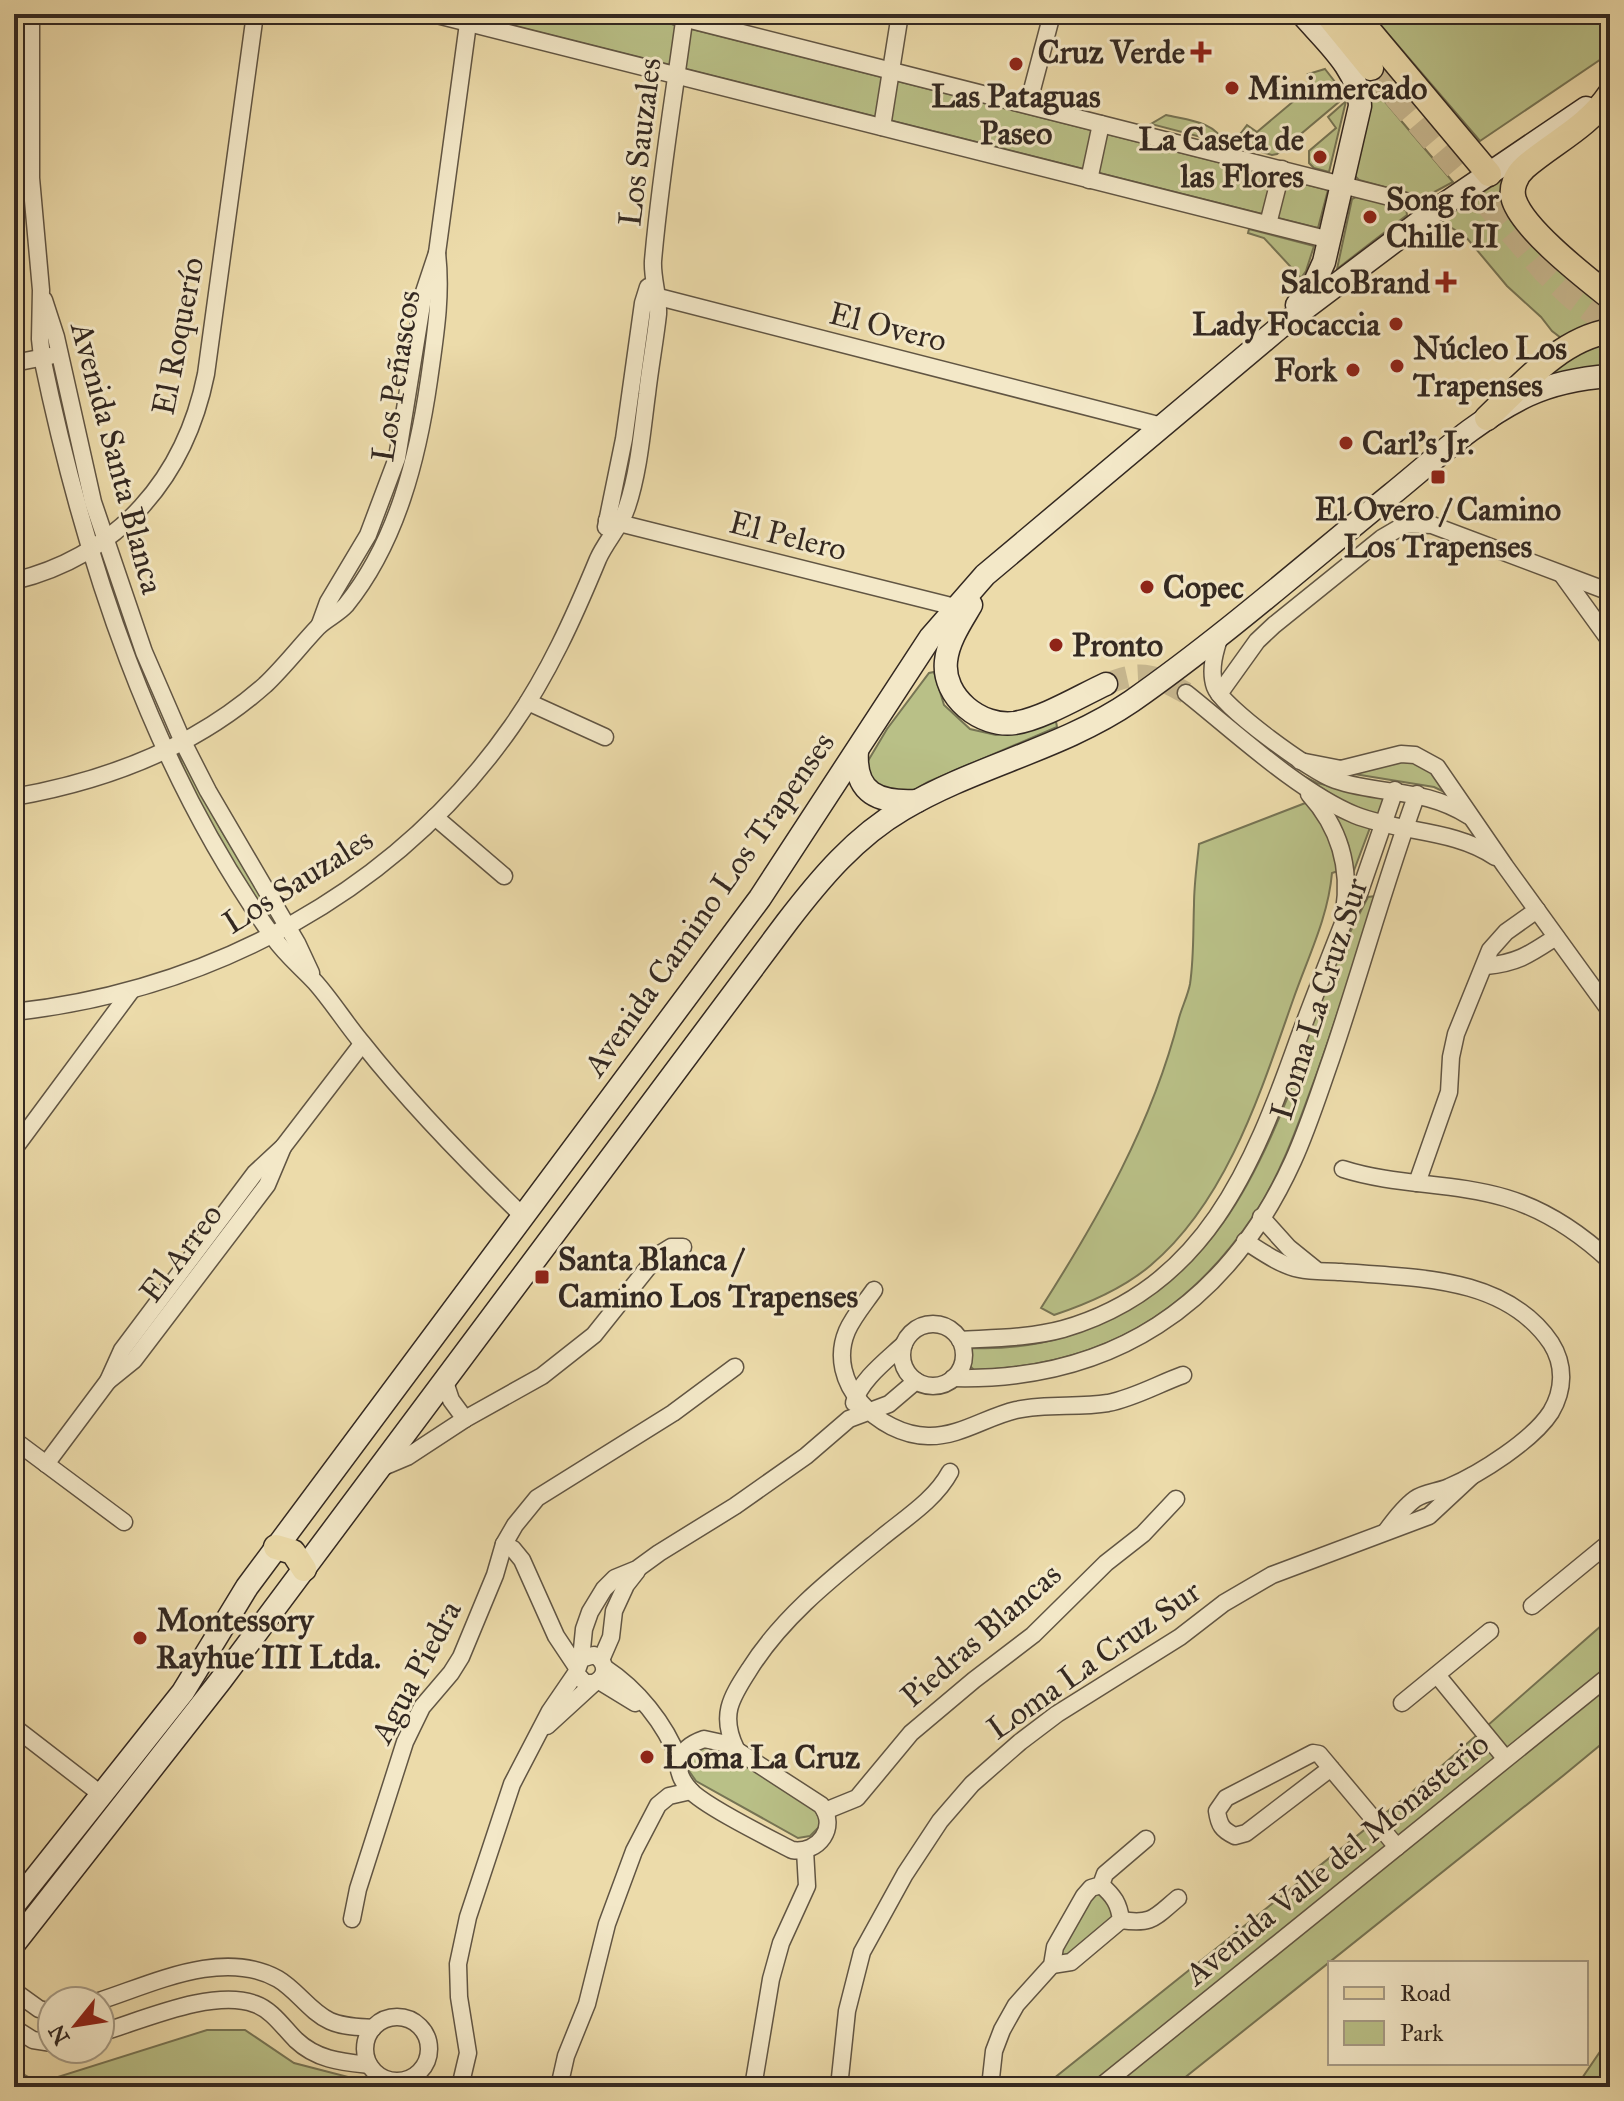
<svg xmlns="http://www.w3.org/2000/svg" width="1624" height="2101" font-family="'IM FELL Great Primer',serif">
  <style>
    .green { fill: #b9c087; stroke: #767454; stroke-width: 2 }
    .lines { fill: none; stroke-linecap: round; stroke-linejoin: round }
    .secondary-tunnel { stroke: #c7b78f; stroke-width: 22; stroke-dasharray: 22 11; stroke-linecap: butt }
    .primary-tunnel { stroke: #c7b78f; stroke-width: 24; stroke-dasharray: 24 12; stroke-linecap: butt }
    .street-casing { stroke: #615543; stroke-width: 19 }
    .secondary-casing { stroke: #332821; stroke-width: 25 }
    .primary-casing { stroke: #332821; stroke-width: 27 }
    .street { stroke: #f3e8c8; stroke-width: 16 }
    .secondary { stroke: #f3e8c8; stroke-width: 22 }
    .primary { stroke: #ecdbaa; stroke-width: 24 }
    .poi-dot { fill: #8f2418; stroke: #f3e8c8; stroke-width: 3 }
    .labels { text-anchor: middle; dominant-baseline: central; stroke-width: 6; stroke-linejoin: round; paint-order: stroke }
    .poi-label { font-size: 32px; font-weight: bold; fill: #332821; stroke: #f3e8c8; text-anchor: start }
    .street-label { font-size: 32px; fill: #332821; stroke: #f3e8c8 }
  </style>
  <rect width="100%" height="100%" fill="#ecdbaa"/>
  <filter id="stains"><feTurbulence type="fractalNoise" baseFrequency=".0025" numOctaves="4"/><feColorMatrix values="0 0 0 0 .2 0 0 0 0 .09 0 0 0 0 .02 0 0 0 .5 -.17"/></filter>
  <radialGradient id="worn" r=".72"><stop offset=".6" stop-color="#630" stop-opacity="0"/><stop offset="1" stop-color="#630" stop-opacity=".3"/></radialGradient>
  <g class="green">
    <polygon points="466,14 632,14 1328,190 1318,228"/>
    <polygon points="1371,14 1610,14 1610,53 1480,141"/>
    <polygon points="1325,69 1346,96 1277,154 1272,155 1241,146 1238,137 1247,125 1257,132 1314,84 1308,74"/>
    <polygon points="1370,84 1453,182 1427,196 1422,197 1359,180 1355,176"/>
    <polygon points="1346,101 1329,172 1314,168 1309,163 1309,151 1336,128 1328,117"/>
    <path d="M1166,115C1186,120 1215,121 1224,143L1151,124Z"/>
    <polygon points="1504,178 1610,306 1610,323 1565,341 1552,331 1541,317 1507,286 1466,237 1441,221"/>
    <polygon points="1356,197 1406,208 1407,215 1337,269 1352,199"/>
    <polygon points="1249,229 1314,246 1306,271 1301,278 1264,238 1248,233"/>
    <polygon points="1610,338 1610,367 1554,375 1548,372 1550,368"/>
    <polygon points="934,672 944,705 970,729 996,735 1022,731 1055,716 1057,727 928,782 893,802 862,771 887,729 929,673"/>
    <path d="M179,755H182L221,830L277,921L275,924C251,900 187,787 179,755Z"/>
    <polygon points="1416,758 1440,774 1455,797 1434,787 1348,773"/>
    <polygon points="1301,775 1317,783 1385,798 1378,815 1374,816 1344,802"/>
    <path d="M1308,802C1326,820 1332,846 1338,871L1332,873C1328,918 1308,957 1293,1000C1261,1091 1227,1201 1151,1265C1123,1289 1087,1304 1054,1315L1041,1308C1099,1217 1152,1124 1179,1018C1182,1007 1188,995 1190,984C1194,957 1193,931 1194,905C1194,884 1197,864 1199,844Z"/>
    <polygon points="1328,805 1371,825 1353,873 1348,844"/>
    <path d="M1376,896C1357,955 1338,1013 1318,1070C1300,1119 1283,1171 1254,1215C1185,1318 1097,1366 974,1370L969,1365V1353L973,1348C1072,1352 1166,1304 1223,1223C1250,1185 1272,1137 1289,1094C1297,1075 1301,1055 1307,1036C1324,987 1344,942 1368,897Z"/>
    <polygon points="1610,1618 1610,1737 1564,1775 1173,2087 1043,2087 1413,1791"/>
    <path d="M709,1744L723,1747L820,1814V1826L810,1836L798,1838L696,1781L689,1771C687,1756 695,1749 709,1744Z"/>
    <polygon points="1099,1891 1116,1914 1075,1953 1061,1958 1060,1948 1086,1901"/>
    <polygon points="207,2030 245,2030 294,2063 356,2079 357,2087 14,2087 14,2069 39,2083"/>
    <polygon points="1610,2037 1610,2087 1576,2087"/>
  </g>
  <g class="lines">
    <path class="secondary-tunnel" d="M1106,684C1144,669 1153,675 1186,693"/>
    <polyline class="primary-tunnel" points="1371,68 1545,272 1573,298 1610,325"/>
    <g class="street-casing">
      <g id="street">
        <path d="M31,14V178L41,290L40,339L42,357C84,559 152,769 274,938C286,955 301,967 315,982C332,1001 346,1024 363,1044C412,1106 467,1162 524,1217"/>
        <polyline points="433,14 1330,240"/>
        <polyline points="667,14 1437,209"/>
        <polyline points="1028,105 1052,14"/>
        <polyline points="882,127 900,14"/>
        <polyline points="1089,180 1101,124"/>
        <polyline points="1268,224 1282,169"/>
        <polyline points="647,294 1162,426"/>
        <polyline points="44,300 56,337 93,502 144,652 183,742 208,791 297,943 311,973"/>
        <polyline points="14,363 50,356"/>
        <polyline points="607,520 955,607"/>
        <polyline points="606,527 624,439 643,303 648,287"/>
        <polyline points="1563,576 1610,641"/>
        <path d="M14,581C119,555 185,478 206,374L255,14"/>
        <polyline points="320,624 328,602 368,535 397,458 424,292 437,253 469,16"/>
        <path d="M1221,633C1215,650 1209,670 1215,687C1222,707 1313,773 1335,780C1382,796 1423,787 1469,816"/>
        <path d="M1186,693C1234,731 1299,792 1355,815C1400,833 1454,829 1495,857"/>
        <polyline points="1219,694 1257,641 1274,625 1382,538 1406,524 1432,525 1610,592"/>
        <polyline points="528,702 605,737"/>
        <polyline points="1300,761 1341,769 1401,754 1415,755 1437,767 1505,866 1610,1011"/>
        <path d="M1309,794C1340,828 1351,867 1344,912"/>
        <path d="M14,797C106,781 194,748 265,685C284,667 300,646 318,627C327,618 338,614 346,605C397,542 418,457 429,380C435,337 442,296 437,253"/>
        <polyline points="435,817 504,876"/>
        <path d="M1486,966C1518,963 1530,954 1556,937"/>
        <path d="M14,1012C212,990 396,892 512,726C548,675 574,617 598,559C606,541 621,526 627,507C639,471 642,431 647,394C650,367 655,341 658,314C659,296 652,279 653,261C660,178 674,96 685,14"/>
        <polyline points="14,1149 131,991"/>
        <path d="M1343,1169C1396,1186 1453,1182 1506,1198C1546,1210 1580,1233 1610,1261"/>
        <polyline points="1417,1183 1449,1092 1451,1057 1456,1034 1490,950 1506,932 1537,910"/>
        <polyline points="1261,1217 1289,1248 1315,1269"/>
        <path d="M1245,1241C1261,1251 1280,1265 1299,1269C1312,1272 1327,1271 1341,1272C1413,1278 1505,1275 1551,1343C1565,1365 1564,1390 1551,1412C1533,1440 1480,1474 1449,1487C1438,1492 1425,1492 1415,1499C1404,1507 1395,1519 1387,1530"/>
        <path d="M874,1290C865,1303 853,1317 847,1331C825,1383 879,1435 928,1436C959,1437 986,1417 1016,1410C1047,1403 1077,1408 1108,1403C1134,1398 1158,1384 1183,1375"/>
        <circle cx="933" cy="1355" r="31"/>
        <path d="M960,1340C994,1338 1030,1338 1063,1329C1205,1288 1253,1166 1298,1040C1312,1002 1327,964 1342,926L1359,894L1395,790"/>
        <path d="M953,1378C1111,1382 1227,1306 1293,1161C1308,1128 1319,1093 1331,1059C1361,971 1385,881 1417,794"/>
        <polyline points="108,1381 134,1360 267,1185 283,1147"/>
        <path d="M854,1403C860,1380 887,1360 904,1344"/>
        <polyline points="465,1419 542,1376 594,1335 658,1255 671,1247 683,1247"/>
        <polyline points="14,1440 124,1522"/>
        <polyline points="46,1464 108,1381 122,1350 255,1173 283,1147 362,1044"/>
        <polyline points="381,1468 407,1457 465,1419 451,1400 445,1382"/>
        <polyline points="504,1544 513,1549 522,1560 556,1636 576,1666"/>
        <polyline points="1532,1606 1610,1542"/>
        <polyline points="581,1659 584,1629 590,1612 604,1589 615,1578 637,1569 659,1553 735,1506 806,1456 849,1419 889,1404 916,1381"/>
        <polyline points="601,1660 611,1637 614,1611 626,1585 637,1571"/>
        <path d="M605,1668C637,1689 665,1723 679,1760"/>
        <polyline points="1437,1675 1505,1758"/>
        <polyline points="599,1681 635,1703"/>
        <polyline points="1402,1703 1490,1631"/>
        <polyline points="547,1726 594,1683"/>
        <polyline points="14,1727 102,1795"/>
        <path d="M704,1739L727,1744L821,1805C838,1827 819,1854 792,1850C771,1839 704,1806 690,1790C670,1768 678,1748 704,1739Z"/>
        <path d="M736,1749C720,1716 730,1699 749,1670C782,1617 832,1578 880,1539C904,1519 935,1500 950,1472"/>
        <path d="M1331,1768L1246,1833L1235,1836C1222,1830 1219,1825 1217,1811L1226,1798L1313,1753L1319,1754L1397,1847"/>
        <polyline points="825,1811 857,1798 911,1733 974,1680 1033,1635 1106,1563 1143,1534 1176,1499"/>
        <polyline points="352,1919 358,1889 405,1742 422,1707 451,1673 461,1657 495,1575 504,1544 515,1525 537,1498 673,1413 735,1367"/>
        <path d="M1121,1920C1153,1925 1155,1917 1178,1898"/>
        <path d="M1052,1965L1071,1962L1121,1920C1119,1904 1114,1896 1101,1885"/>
        <polyline points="14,1991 39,2009 52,2012"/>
        <path d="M99,2001C152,1984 223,1948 278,1979C297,1990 310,2012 330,2021C343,2027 359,2027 373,2028"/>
        <circle cx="397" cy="2049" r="32"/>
        <polyline points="14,2028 33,2040 52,2043"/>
        <path d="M100,2033C141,2021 213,1988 255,2004C272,2010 283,2027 296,2040C317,2060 342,2062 369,2065"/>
        <path d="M460,2087L468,2053L459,1997L458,1964L468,1917L512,1784L550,1711L576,1673L581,1659L594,1655C607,1662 608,1676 594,1683H585L576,1673"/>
        <polyline points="559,2087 566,2056 587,2004 607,1924 634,1851 658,1805 669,1796 691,1791"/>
        <polyline points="753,2087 771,1979 781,1943 807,1886 805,1850"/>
        <polyline points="839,2087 847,2011 862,1952 905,1874 940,1821 972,1784 1020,1742 1057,1714 1180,1637 1224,1603 1272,1575 1429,1516 1472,1476"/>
        <polyline points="990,2087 994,2051 1002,2030 1016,2005 1052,1965 1055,1947 1084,1896 1091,1888 1101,1885 1105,1874 1146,1839"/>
        <polyline points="1100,2087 1610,1675"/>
      </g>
    </g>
    <g class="secondary-casing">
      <g id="secondary">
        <path d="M1297,305L1315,282L1324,262L1360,106C1360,70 1324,40 1302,14"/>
        <path d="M971,605C961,622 948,641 946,661C942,697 981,728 1015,723C1044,718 1080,696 1106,684"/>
        <path d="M857,751C854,794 879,803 917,801"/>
        <polyline points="14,1905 183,1692 247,1587 760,898 930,638 985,575 1279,328 1437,209 1586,108"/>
        <path d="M14,1944L221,1680L787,922C820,879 855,837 903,809C975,766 1062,749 1132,701C1222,638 1306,564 1392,494C1435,459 1477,419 1528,395C1554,383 1582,378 1610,376"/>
      </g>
    </g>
    <g class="primary-casing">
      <g id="primary">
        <polyline points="1327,14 1371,68"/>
        <polyline points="1355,14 1489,174"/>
        <path d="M1610,94C1588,127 1554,142 1525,167C1516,175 1510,188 1514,200C1524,230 1585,277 1610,297"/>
        <path d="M1487,418C1522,385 1560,339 1610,331"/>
        <polyline points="276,1547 293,1552 304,1569"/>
      </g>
    </g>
    <use href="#street" class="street"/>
    <use href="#secondary" class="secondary"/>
    <use href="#primary" class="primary"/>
  </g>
  <g class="poi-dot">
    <path d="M1197 40h8v8h8v8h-8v8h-8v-8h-8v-8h8z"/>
    <circle cx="1016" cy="64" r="8"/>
    <circle cx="1232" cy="88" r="8"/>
    <circle cx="1320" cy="157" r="8"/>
    <circle cx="1370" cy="217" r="8"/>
    <path d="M1442 270h8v8h8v8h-8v8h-8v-8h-8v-8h8z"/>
    <circle cx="1396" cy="324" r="8"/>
    <circle cx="1397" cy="366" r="8"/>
    <circle cx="1353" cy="370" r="8"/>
    <circle cx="1346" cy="443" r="8"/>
    <rect x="1430" y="469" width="16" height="16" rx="4"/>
    <circle cx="1147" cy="587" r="8"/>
    <circle cx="1056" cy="645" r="8"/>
    <rect x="534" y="1269" width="16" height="16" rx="4"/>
    <circle cx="140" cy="1638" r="8"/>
    <circle cx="647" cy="1757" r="8"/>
  </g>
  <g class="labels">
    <g class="poi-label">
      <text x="1185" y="52" text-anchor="end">Cruz Verde</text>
      <text x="1248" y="88">Minimercado</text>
      <text x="1016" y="96" text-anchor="middle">Las Pataguas<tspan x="1016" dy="37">Paseo</tspan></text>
      <text x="1304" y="139" text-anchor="end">La Caseta de<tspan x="1304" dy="37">las Flores</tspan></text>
      <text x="1386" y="199">Song for<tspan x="1386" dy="37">Chille II</tspan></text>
      <text x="1430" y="282" text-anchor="end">SalcoBrand</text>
      <text x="1380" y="324" text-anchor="end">Lady Focaccia</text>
      <text x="1413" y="348">Núcleo Los<tspan x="1413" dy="37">Trapenses</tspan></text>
      <text x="1337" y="370" text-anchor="end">Fork</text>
      <text x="1362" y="443">Carl's Jr.</text>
      <text x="1438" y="509" text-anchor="middle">El Overo / Camino<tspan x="1438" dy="37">Los Trapenses</tspan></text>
      <text x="1163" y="587">Copec</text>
      <text x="1072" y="645">Pronto</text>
      <text x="558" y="1259">Santa Blanca /<tspan x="558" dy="37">Camino Los Trapenses</tspan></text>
      <text x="156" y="1620">Montessory<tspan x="156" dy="37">Rayhue III Ltda.</tspan></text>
      <text x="663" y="1757">Loma La Cruz</text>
    </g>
    <g class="street-label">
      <text transform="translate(640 142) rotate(-83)">Los Sauzales</text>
      <text transform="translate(888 327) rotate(14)">El Overo</text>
      <text transform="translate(178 336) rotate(-79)">El Roquerío</text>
      <text transform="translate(396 376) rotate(-81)">Los Peñascos</text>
      <text transform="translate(117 458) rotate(75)">Avenida Santa Blanca</text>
      <text transform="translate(788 536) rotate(14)">El Pelero</text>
      <text transform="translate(298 881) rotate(-32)">Los Sauzales</text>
      <text transform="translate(709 904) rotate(-55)">Avenida Camino Los Trapenses</text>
      <text transform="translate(1319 999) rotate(-72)">Loma La Cruz Sur</text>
      <text transform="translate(181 1253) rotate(-53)">El Arreo</text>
      <text transform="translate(981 1635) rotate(-41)">Piedras Blancas</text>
      <text transform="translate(1094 1660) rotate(-35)">Loma La Cruz Sur</text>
      <text transform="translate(416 1672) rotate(-62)">Agua Piedra</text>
      <text transform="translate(1337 1859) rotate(-39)">Avenida Valle del Monasterio</text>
    </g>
  </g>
  <rect width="1624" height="2101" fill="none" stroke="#ecdbaa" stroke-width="48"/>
  <rect x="16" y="16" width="1592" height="2069" fill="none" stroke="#332821" stroke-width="4"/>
  <rect x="24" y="24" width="1576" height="2053" fill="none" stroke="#332821" stroke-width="2"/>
  <rect x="1328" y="1961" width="260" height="104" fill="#f3e8c8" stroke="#a69b85" stroke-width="2"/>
  <rect x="1344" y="1987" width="40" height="12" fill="#ecdbaa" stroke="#a69b85" stroke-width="2"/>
  <text x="1400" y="2001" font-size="24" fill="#332821">Road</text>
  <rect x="1344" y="2021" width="40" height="24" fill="#b9c087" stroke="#a69b85" stroke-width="2"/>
  <text x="1400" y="2041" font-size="24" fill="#332821">Park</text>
  <g transform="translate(76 2025) rotate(240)"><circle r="38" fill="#f3e8c8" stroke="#a69b85" stroke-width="2"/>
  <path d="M0-6L14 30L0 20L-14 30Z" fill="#8f2418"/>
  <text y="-12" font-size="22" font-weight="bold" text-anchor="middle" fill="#332821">N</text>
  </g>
  <rect width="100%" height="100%" filter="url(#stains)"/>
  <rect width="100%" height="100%" fill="url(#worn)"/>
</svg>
